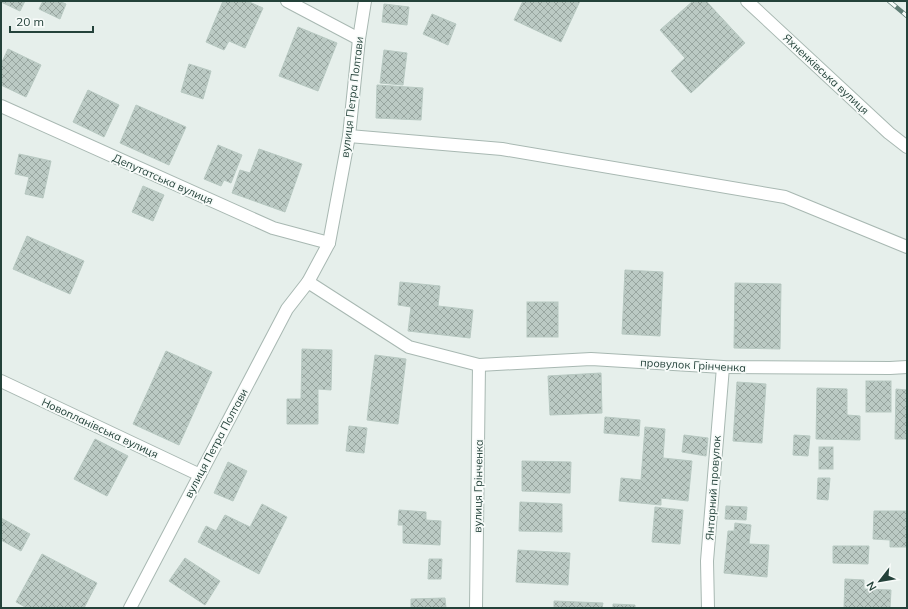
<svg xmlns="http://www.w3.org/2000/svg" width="908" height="609" font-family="Mulish,sans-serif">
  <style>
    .building { fill: url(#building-cross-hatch); stroke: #b8c9c2 }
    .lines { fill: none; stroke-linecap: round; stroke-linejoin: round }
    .service-casing { stroke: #a8b8b2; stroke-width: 14 }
    .minor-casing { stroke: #a8b8b2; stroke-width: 14 }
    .service { stroke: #fff; stroke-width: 12 }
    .minor { stroke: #fff; stroke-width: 12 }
    .rail-casing { stroke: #5f7d75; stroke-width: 4.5 }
    .rail { stroke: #f7fbf9; stroke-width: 3; stroke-dasharray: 9; stroke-linecap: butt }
    .labels { text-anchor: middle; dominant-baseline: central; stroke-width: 3.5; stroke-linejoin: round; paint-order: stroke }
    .street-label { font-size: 11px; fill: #24423a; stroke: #f7fbf9 }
  </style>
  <defs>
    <pattern id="building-cross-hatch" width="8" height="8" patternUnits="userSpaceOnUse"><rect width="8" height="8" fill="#bbcac4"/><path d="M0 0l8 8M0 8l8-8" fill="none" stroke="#98a6a0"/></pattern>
  </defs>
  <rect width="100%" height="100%" fill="#e6efeb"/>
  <g class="building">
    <polygon points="1,1 25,1 20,11 1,2"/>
    <polygon points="43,1 59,1 66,4 60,19 39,9"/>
    <polygon points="223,1 247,1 263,8 245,48 229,41 224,50 206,42"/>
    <polygon points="523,1 580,1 561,42 514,20"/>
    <polygon points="693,1 706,1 745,43 691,93 671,71 685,58 660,30"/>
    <polygon points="384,4 409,7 407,25 382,22"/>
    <polygon points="432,14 456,24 448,45 423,34"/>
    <polygon points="298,27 337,43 318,91 279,76"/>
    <polygon points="8,49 41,65 26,97 1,85 1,64"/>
    <polygon points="384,50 407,53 403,85 380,83"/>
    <polygon points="189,64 211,71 203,99 181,92"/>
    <polygon points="377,85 423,88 421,120 376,118"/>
    <polygon points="88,90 119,105 104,137 73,122"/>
    <polygon points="136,105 186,127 169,165 120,143"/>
    <polygon points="218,145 242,155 231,183 224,180 221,186 204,179"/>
    <polygon points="259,149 302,164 285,212 232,193 240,170 250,173"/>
    <polygon points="19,154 51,161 43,198 25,194 29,177 15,174"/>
    <polygon points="143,186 164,195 153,221 132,212"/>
    <polygon points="27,236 84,261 70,294 13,269"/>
    <polygon points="625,270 663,272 660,336 622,334"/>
    <polygon points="400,282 440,286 438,306 473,310 470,338 408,331 411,307 398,305"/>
    <polygon points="735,283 781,284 780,349 734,348"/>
    <rect x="527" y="302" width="31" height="35"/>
    <polygon points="302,349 332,350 331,390 318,389 318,424 287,424 287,399 301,399"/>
    <polygon points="166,351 212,372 179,445 133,424"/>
    <polygon points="375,355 406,359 398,424 367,420"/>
    <polygon points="601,373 602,413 550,415 548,376"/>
    <rect x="866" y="381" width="25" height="31"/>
    <polygon points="737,382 766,384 762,443 733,441"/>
    <polygon points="817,388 847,389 847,415 860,416 860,440 816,439"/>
    <polygon points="896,389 907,390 907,439 895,439"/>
    <polygon points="605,417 640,420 639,436 604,433"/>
    <polygon points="349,426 367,428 364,453 346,451"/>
    <polygon points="645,427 665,429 663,458 692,461 688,501 661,498 661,505 619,501 621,478 641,480"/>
    <polygon points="684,435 708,438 706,456 682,452"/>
    <polygon points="794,435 810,436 808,456 793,455"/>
    <polygon points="95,439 128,456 107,496 74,479"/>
    <rect x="819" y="447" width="14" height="22"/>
    <polygon points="522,461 571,462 570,493 522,491"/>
    <polygon points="228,462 247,471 233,501 214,493"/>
    <polygon points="818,478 830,478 828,500 817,499"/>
    <polygon points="520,502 562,504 562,532 519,531"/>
    <polygon points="262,504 287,517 259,574 198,542 206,526 216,531 225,515 250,527"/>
    <polygon points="726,506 747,507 746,520 725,519"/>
    <polygon points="655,507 683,510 680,544 652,542"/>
    <polygon points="399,510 426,512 426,520 441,521 440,545 403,543 403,525 398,525"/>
    <polygon points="874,511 907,511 907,547 890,547 890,540 873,539"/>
    <polygon points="1,518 30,534 21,551 1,540"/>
    <polygon points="735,523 751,525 749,544 769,545 767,577 724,573 728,531 734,531"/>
    <polygon points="833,546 869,546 868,564 833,563"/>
    <polygon points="518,550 570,553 568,585 516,582"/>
    <polygon points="42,554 97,583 84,608 27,608 16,602"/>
    <polygon points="185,558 220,581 205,605 169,581"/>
    <polygon points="429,559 442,559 441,579 428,579"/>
    <polygon points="845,579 864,580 864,589 891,590 890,608 844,608"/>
    <polygon points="445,598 446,608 411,608 411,599"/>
    <polygon points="554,601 603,603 602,608 554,608"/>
    <polygon points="613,604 635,605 635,608 613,608"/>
  </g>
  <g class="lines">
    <g class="service-casing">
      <polyline id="service" points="349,136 502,149 785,197 907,247"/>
    </g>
    <g class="minor-casing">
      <g id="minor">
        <polyline points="287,1 359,39"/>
        <polyline points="747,1 889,133 907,147"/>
        <polyline points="1,106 273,228 329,243"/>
        <polyline points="308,282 329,243 349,136 359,39 365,1"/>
        <polyline points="1,381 200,475"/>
        <polyline points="130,608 287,309 308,282 409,347 479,365 591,359 723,367 890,368 907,367"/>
        <polyline points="476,608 479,365"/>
        <polyline points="708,608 707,561 723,367"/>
      </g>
    </g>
    <use href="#service" class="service"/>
    <use href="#minor" class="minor"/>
    <g class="rail-casing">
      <polyline id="rail" points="889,1 907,16"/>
    </g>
    <use href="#rail" class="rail"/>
  </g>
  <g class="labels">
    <g class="street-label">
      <text transform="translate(826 74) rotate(43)">Яхненківська вулиця</text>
      <text transform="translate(352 97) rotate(-83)">вулиця Петра Полтави</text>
      <text transform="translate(163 179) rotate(24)">Депутатська вулиця</text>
      <text transform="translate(693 365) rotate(3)">провулок Грінченка</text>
      <text transform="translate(100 428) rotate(25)">Новопланівська вулиця</text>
      <text transform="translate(216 443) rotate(-62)">вулиця Петра Полтави</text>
      <text transform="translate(478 486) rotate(-89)">вулиця Грінченка</text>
      <text transform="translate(713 488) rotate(-86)">Янтарний провулок</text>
    </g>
  </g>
  <rect width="908" height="609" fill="none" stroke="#24423a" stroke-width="4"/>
  <g transform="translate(880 581) rotate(239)" stroke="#f7fbf9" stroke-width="3" paint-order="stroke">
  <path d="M0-3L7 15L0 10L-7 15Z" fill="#24423a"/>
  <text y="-6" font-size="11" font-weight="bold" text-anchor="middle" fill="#24423a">N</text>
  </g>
  <path d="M10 26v6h83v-6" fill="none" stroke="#24423a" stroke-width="2"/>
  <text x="16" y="26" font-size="12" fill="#24423a" stroke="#f7fbf9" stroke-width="3" paint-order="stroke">20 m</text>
</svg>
